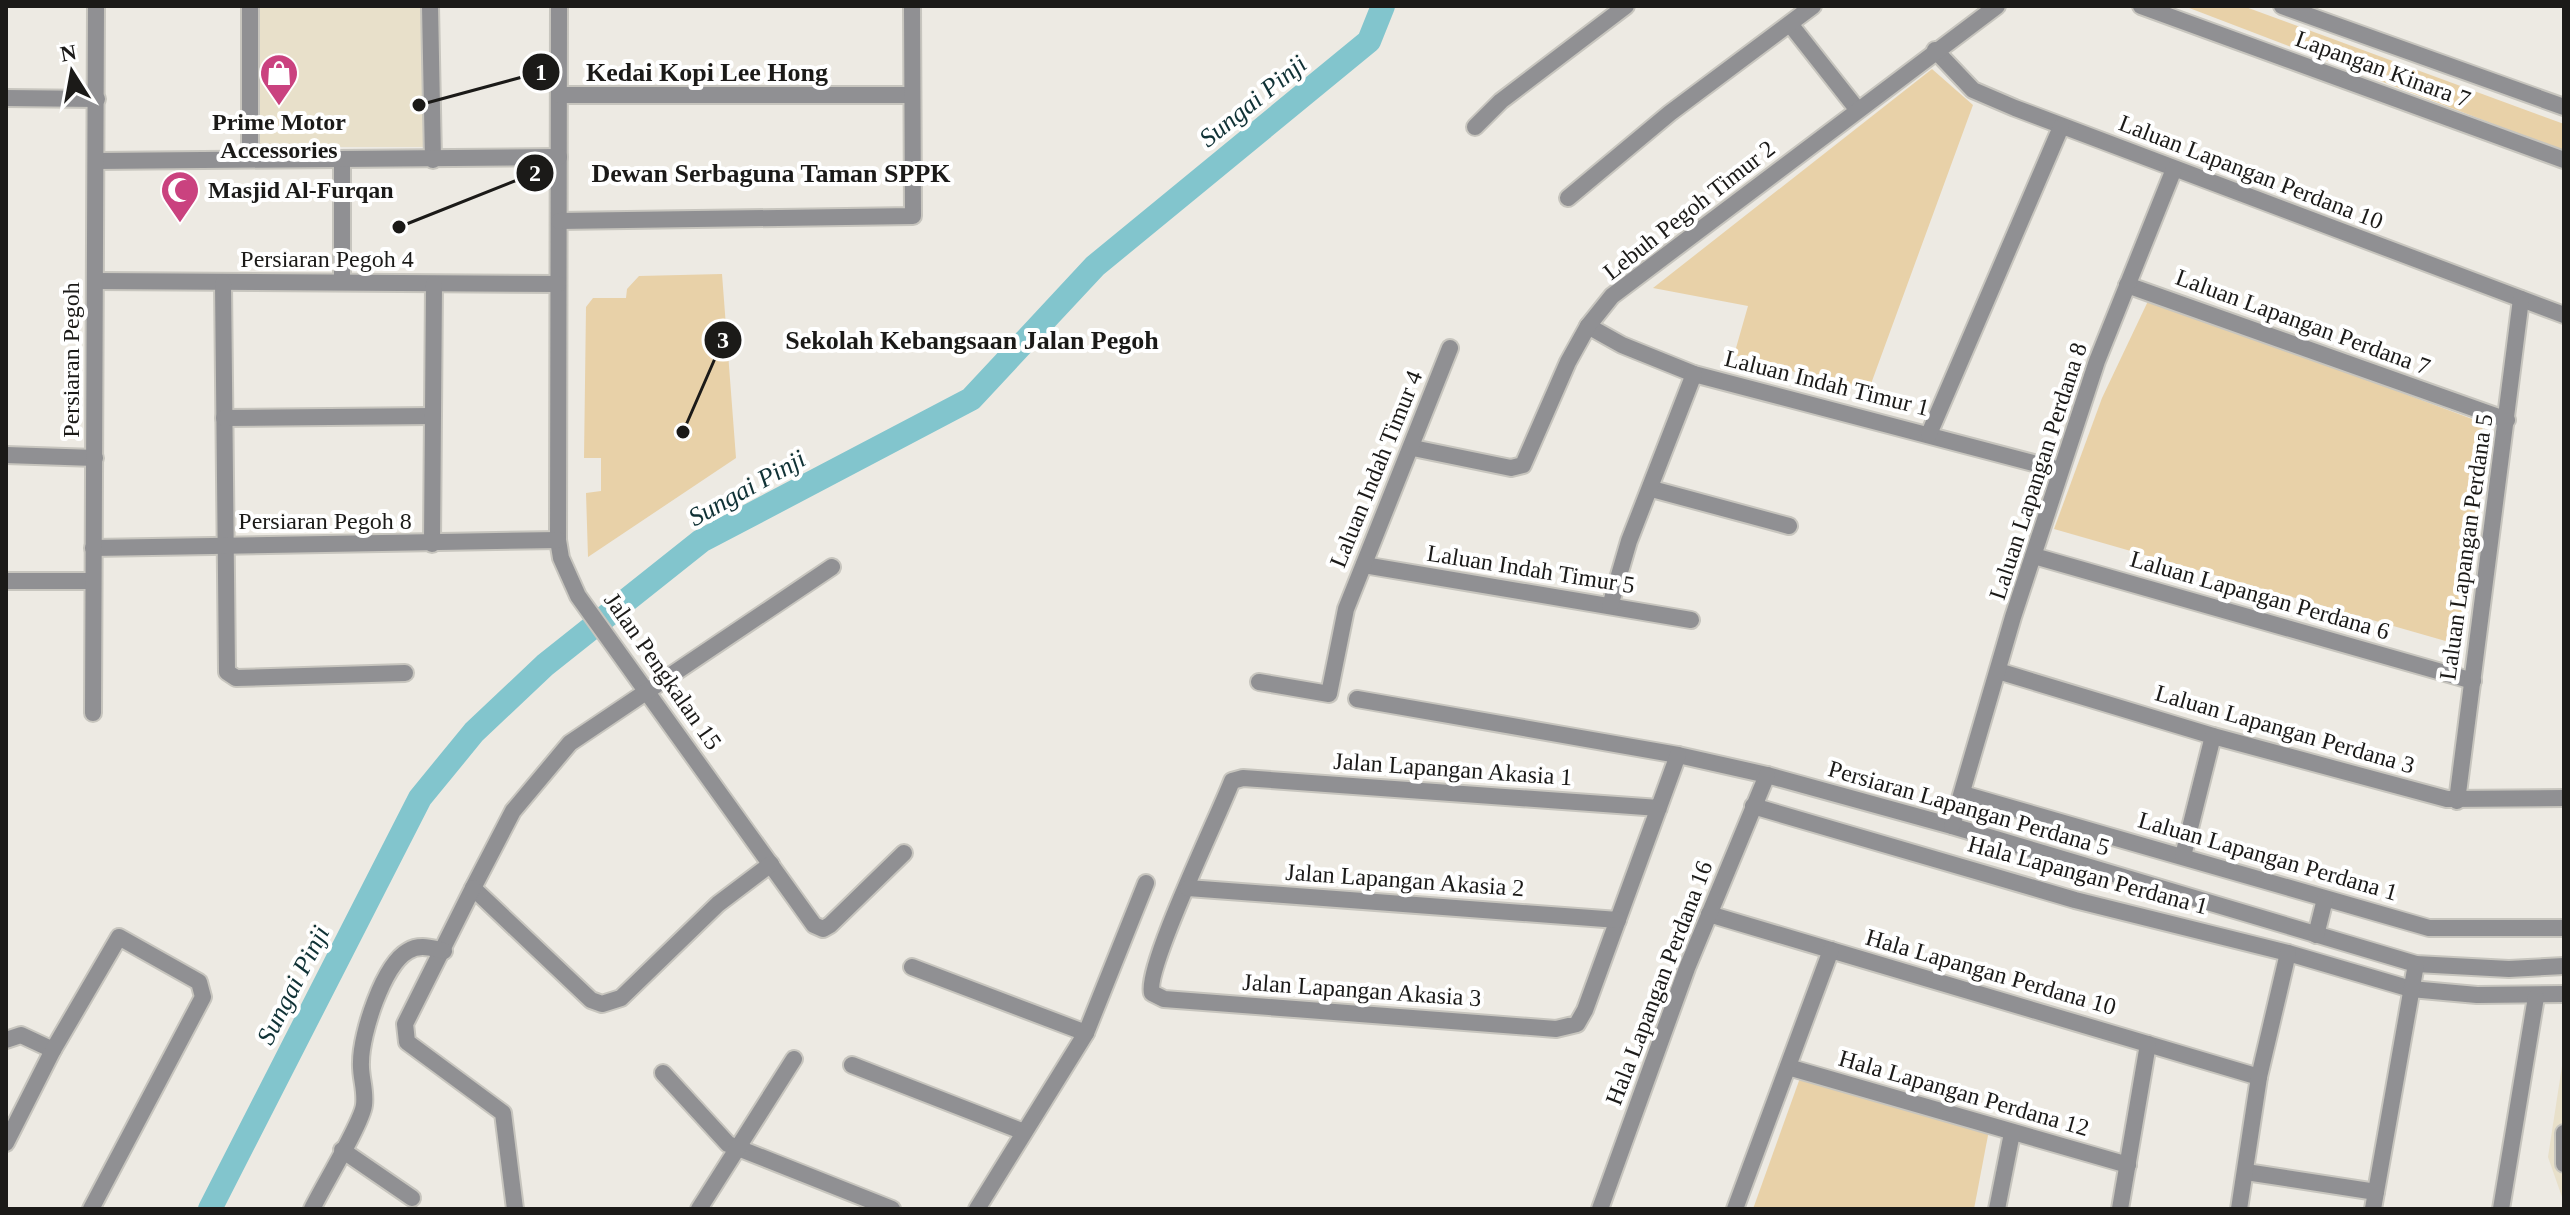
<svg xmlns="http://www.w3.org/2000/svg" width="2570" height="1215" font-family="Georgia,serif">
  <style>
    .commercial { fill: #e8e0ca }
    .green { fill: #e8d1a8 }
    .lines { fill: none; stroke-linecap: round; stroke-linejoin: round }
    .river { stroke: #82c5cd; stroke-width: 24 }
    .minor-casing { stroke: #c7c5be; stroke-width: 20 }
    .minor { stroke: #909093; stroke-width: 16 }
    .labels { text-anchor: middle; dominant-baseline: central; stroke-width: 8; stroke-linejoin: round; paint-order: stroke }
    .street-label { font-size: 24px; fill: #1b1a18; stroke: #fff }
    .poi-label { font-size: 24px; font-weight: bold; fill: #1b1a18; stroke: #fff }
    .water-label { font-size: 26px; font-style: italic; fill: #0f3135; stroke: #fff }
    .leader { fill: none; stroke: #1b1a18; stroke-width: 3 }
    .callout-dot { fill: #1b1a18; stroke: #fff; stroke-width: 3 }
    .mark-label { font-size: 24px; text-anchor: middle; font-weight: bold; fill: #fff }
    .callout-label { font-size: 26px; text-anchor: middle; font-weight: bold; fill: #1b1a18; stroke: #fff; stroke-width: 8; stroke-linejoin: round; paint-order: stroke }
  </style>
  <rect width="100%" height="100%" fill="#edeae3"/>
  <g class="commercial">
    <polygon points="257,6 424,6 427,147 255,147"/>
    <polygon points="2564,1053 2564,1196 2562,1197 2548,1157"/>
  </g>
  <g class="green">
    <polygon points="2184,6 2243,6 2564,124 2564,151"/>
    <polygon points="1932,69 1973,105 1868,392 1734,355 1748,306 1653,288"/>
    <polygon points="722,274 736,458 588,557 586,493 601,491 601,458 584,458 586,307 593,298 626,298 627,289 639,276"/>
    <polygon points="2149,299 2483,423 2463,646 2054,529 2102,398"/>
    <polygon points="1800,1078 1989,1130 1974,1209 1753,1209"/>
  </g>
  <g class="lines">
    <polyline class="river" points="210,1209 420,798 474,732 545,665 701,541 971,399 1095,266 1369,41 1383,6"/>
    <g class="minor-casing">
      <g id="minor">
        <polyline points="430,6 433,160"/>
        <polyline points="559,6 558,540 561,558 578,596 814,925 823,929 830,925 904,853"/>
        <polyline points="2141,6 2564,160"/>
        <polyline points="2282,6 2564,107"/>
        <polyline points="1790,24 1857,109"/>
        <polyline points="1935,50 1973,90 2015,108 2564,315"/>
        <polyline points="559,95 912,95"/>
        <polyline points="6,98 97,99"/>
        <polyline points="1475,127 1501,101 1626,6"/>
        <polyline points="250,159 250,6"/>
        <polyline points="342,160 342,281"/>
        <polyline points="96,161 559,157"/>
        <polyline points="1568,198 1670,113 1813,6"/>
        <polyline points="559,221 913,216 912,6"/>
        <polyline points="95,281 558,284"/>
        <polyline points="223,283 227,672 236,678 405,673"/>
        <polyline points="2127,285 2507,420"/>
        <polyline points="1588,326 1622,345 1694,374 2060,470"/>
        <polyline points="224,418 431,416"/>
        <polyline points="1929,434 2061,127"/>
        <polyline points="1413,448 1511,468 1523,465 1568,362 1588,326 1612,296 1997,6"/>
        <polyline points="6,455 95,458"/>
        <polyline points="1652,489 1789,526"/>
        <polyline points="432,544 434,284"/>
        <polyline points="93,548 558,540"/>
        <polyline points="2034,556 2473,681"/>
        <polyline points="1364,565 1691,620"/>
        <polyline points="6,581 93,581"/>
        <polyline points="1610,606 1629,541 1694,374"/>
        <polyline points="1998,671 2213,736 2447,799 2564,798"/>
        <polyline points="1259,682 1329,694 1346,609 1450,348"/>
        <polyline points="1357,699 1678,755 1767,775 1952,826 2416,964 2509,969 2564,966"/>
        <polyline points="93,713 96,6"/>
        <polyline points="1963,794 2429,928 2564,928"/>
        <polyline points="2457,801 2521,299"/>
        <polyline points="1753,806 2075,900 2288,953 2411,989 2477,995 2564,994"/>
        <path d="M1659,808L1243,778L1232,781C1219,815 1144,970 1152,993L1164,999L1556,1029L1577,1024L1585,1010C1616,925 1647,840 1678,755"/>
        <polyline points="1952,826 2013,617 2097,361 2174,169"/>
        <polyline points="2183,856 2213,736"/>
        <polyline points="771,864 718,904 621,998 602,1004 591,1000 473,888 513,811 570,743 832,567"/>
        <polyline points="473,888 405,1024 407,1042 503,1113 515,1209"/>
        <polyline points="1188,888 1618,920"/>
        <polyline points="1709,914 2259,1077"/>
        <polyline points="2316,935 2325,899"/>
        <polyline points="912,967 1086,1033"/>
        <polyline points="6,1040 21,1035 53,1050"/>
        <polyline points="852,1065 1024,1132"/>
        <polyline points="1788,1067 2128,1165"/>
        <polyline points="663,1073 728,1144 892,1209"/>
        <polyline points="2564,1133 2564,1164"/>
        <polyline points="6,1143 53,1050 119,937 199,982 203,997 91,1209"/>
        <polyline points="342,1150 412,1198"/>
        <polyline points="2246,1172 2376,1192"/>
        <path d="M312,1209C322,1188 362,1123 364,1105C366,1090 360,1076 361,1062C361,1034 383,965 408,951C419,944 433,948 444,951"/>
        <polyline points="699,1209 794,1059"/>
        <polyline points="977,1209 1086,1033 1146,883"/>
        <polyline points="1600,1209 1687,968 1767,775"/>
        <polyline points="1735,1209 1831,950"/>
        <polyline points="1997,1209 2012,1133"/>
        <polyline points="2120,1209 2148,1044"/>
        <polyline points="2239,1209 2259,1077 2288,953"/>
        <polyline points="2373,1209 2416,964"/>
        <polyline points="2501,1209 2536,997"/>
      </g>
    </g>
    <use href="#minor" class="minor"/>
  </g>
  <defs>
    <g id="shop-pin" transform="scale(2)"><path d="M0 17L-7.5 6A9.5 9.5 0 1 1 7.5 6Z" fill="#ca427f" stroke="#fff"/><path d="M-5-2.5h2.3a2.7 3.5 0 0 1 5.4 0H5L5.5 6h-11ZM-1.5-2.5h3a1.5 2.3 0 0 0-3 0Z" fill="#fff"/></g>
    <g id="mosque-pin" transform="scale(2)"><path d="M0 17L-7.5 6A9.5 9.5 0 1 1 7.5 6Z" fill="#ca427f" stroke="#fff"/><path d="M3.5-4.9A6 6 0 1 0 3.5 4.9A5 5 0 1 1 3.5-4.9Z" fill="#fff"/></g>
  </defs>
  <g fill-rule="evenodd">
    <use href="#shop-pin" x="279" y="73"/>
    <use href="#mosque-pin" x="180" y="190"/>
  </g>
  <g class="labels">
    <g class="street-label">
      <text transform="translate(2383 69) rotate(20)">Lapangan Kinara 7</text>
      <text transform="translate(2251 172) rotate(21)">Laluan Lapangan Perdana 10</text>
      <text transform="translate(1689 210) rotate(-38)">Lebuh Pegoh Timur 2</text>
      <text x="327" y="259">Persiaran Pegoh 4</text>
      <text transform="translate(2303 322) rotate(20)">Laluan Lapangan Perdana 7</text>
      <text transform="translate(71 360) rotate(-90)">Persiaran Pegoh</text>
      <text transform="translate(1827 383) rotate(14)">Laluan Indah Timur 1</text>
      <text transform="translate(1376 469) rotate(-68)">Laluan Indah Timur 4</text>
      <text transform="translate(2038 471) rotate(-72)">Laluan Lapangan Perdana 8</text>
      <text x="325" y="521">Persiaran Pegoh 8</text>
      <text transform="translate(2466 547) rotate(-82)">Laluan Lapangan Perdana 5</text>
      <text transform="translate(1531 569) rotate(9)">Laluan Indah Timur 5</text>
      <text transform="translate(2260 595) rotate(16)">Laluan Lapangan Perdana 6</text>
      <text transform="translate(663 671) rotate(55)">Jalan Pengkalan 15</text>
      <text transform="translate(2285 729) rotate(16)">Laluan Lapangan Perdana 3</text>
      <text transform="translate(1453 769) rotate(4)">Jalan Lapangan Akasia 1</text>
      <text transform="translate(1969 808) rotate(16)">Persiaran Lapangan Perdana 5</text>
      <text transform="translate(2268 856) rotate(16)">Laluan Lapangan Perdana 1</text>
      <text transform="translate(2088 875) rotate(15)">Hala Lapangan Perdana 1</text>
      <text transform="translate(1405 880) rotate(4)">Jalan Lapangan Akasia 2</text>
      <text transform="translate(1991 972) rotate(16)">Hala Lapangan Perdana 10</text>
      <text transform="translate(1659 983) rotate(-69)">Hala Lapangan Perdana 16</text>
      <text transform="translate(1362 990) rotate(4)">Jalan Lapangan Akasia 3</text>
      <text transform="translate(1964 1093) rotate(16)">Hala Lapangan Perdana 12</text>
    </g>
    <g class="poi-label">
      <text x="279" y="122">Prime Motor<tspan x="279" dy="28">Accessories</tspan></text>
      <text x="208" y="190" text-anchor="start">Masjid Al-Furqan</text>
    </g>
    <g class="water-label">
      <text transform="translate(1253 101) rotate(-39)">Sungai Pinji</text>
      <text transform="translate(747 488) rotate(-29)">Sungai Pinji</text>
      <text transform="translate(293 985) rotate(-63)">Sungai Pinji</text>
    </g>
  </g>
  <path class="leader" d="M419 105L541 72M399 227L535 173M683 432L723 340"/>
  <g class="callout-dot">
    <circle cx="419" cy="105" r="8"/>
    <circle cx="399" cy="227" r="8"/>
    <circle cx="683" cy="432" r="8"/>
    <circle cx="541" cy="72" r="20"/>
    <circle cx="535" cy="173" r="20"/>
    <circle cx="723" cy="340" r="20"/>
  </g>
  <g class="mark-label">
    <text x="541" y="80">1</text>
    <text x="535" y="181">2</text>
    <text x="723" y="348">3</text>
  </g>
  <g class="callout-label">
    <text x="707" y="81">Kedai Kopi Lee Hong</text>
    <text x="771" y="182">Dewan Serbaguna Taman SPPK</text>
    <text x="972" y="349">Sekolah Kebangsaan Jalan Pegoh</text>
  </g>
  <rect width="2570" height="1215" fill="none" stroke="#1b1a18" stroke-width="16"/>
  <g transform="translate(72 72) rotate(349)" stroke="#ffffff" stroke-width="6" paint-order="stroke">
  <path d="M0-6L14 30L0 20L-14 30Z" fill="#1b1a18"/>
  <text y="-12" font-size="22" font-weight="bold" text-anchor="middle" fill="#1b1a18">N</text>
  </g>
</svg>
